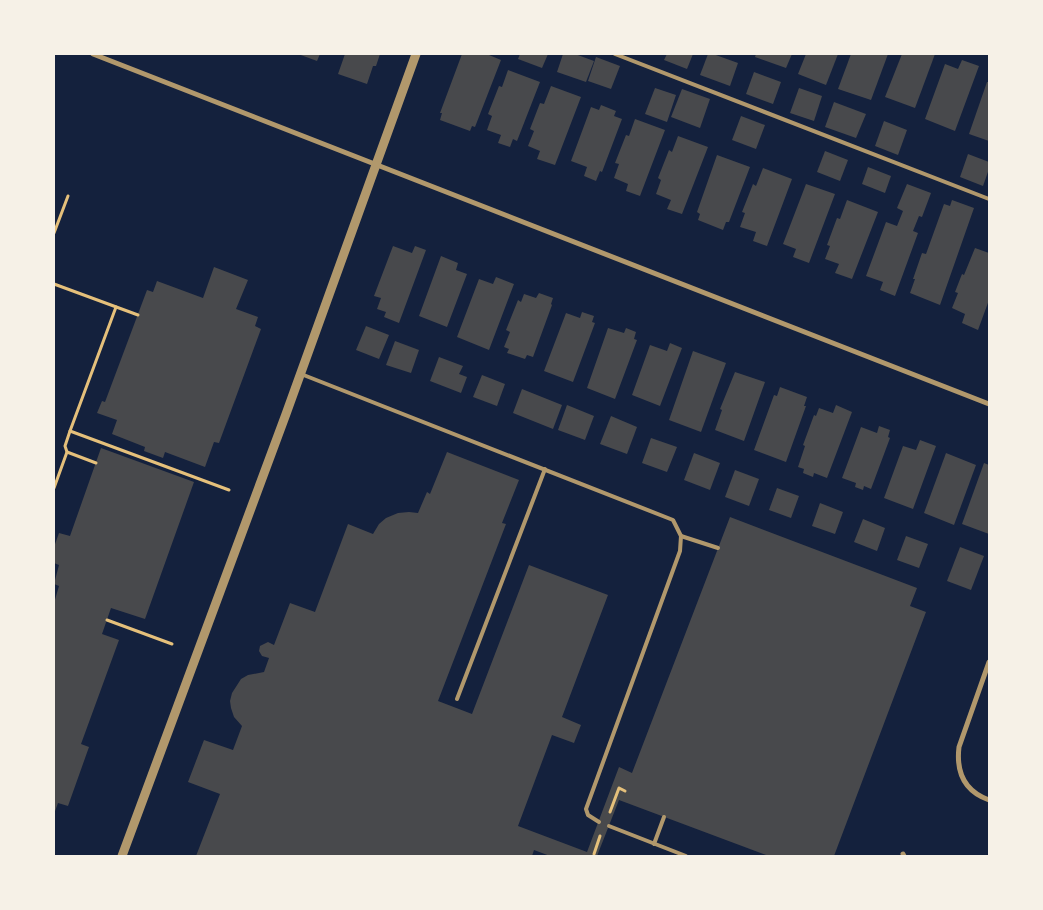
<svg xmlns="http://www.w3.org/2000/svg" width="1043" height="910" font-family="'Libre Baskerville',serif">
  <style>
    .building { fill: #48494c }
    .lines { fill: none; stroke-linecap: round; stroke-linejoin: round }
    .path { stroke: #e5c07b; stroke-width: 3 }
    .service { stroke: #b1986c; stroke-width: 4 }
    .minor { stroke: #b1986c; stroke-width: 5 }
    .tertiary { stroke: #b1986c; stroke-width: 9 }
  </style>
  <rect width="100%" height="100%" fill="#14213d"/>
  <g class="building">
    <polygon points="298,54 320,54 317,61"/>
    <polygon points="345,54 380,54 376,66 373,66 367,84 338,74"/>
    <polygon points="462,54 490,54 489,55 501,60 475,127 472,126 470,131 440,120 442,113 440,113"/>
    <polygon points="520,54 548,54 542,68 518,59"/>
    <polygon points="563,54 575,54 594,61 586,82 557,72"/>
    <polygon points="667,54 693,54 687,69 664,60"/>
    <polygon points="708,54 713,54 738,63 730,86 700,75"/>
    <polygon points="756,54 792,54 786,68 755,57"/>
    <polygon points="806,54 838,54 826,85 798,74"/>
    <polygon points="851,54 888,54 871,100 838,89"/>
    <polygon points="902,54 935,54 915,108 885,97"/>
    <polygon points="596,57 620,66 611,89 588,81"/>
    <polygon points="962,60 979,66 955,131 925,119 945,64 958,69"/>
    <polygon points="508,70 540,82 517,141 513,139 510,147 498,143 501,135 487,130 492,116 488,114 499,86 502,87"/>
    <polygon points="754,72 781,82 773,104 746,94"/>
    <polygon points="987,82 989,82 989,141 969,134"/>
    <polygon points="551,86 581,97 555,165 537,159 540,151 528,146 534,131 530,129 540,103 544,104"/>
    <polygon points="655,88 676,95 667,122 645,114"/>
    <polygon points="799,88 822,96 814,121 790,113"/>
    <polygon points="682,89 710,99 700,128 671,117"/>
    <polygon points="834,102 866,114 856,138 825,127"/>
    <polygon points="601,105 616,111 614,116 622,119 602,172 600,171 596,181 584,176 587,167 571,161 591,107 599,110"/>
    <polygon points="741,116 765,125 756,149 732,140"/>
    <polygon points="635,119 665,130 640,196 626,191 628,184 614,178 619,164 615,163 626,135 629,136"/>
    <polygon points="884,121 907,130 898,155 875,146"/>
    <polygon points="678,136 708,147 682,214 667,209 671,200 656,194 661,180 658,178 669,150 672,152"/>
    <polygon points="825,151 848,160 840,181 817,172"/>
    <polygon points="968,154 989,162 989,169 983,186 960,177"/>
    <polygon points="717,155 750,167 729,222 726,222 723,230 698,220 700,214 697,212"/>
    <polygon points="868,167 891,176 885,193 862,184"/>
    <polygon points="763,168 792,179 767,246 753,241 756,232 740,227 745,213 742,212 753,184 756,186"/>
    <polygon points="806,184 835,194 809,263 793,257 796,249 783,244"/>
    <polygon points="907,184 931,193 922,217 919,216 913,231 918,233 895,296 880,290 883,282 866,276 886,222 897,226 903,211 897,208"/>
    <polygon points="847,200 878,212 852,279 835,273 839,264 825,259 830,246 827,245 837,218 840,219"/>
    <polygon points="952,200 974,208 940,305 910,293 915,279 913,279 922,253 926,254 944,204 950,206"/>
    <polygon points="393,246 412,253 415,246 426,250 399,323 384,317 386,312 377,309 381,298 374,296"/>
    <polygon points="975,248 989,253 989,300 978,330 962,323 965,314 952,308 958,293 955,292 962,274 964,275"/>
    <polygon points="441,256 458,263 456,270 467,274 447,327 419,316"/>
    <polygon points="214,267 248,280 236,309 258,317 255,326 261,329 219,443 214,442 205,467 165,452 163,458 144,451 145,447 112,434 117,420 97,413 102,401 105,402 147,290 153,292 157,281 203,298"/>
    <polygon points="496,277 514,284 489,350 457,337 479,279 493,284"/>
    <polygon points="539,293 553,298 551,304 552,305 533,357 527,355 525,359 507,353 509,349 504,347 510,332 506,330 518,300 521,302 524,294 536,298"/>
    <polygon points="582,312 594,316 592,322 595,323 573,382 544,371 566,313 580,318"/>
    <polygon points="366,326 389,335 379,359 356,350"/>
    <polygon points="608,328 624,333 626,328 636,332 634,339 637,340 615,399 587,388"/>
    <polygon points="395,341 419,350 411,373 386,365"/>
    <polygon points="670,343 682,348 660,406 632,395 650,345 667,351"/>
    <polygon points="693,351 726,363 701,432 669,420"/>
    <polygon points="439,357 463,366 459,374 467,377 461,393 430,381"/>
    <polygon points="735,372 765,382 744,441 715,430 722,410 720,409"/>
    <polygon points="482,375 505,384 497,406 473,397"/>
    <polygon points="780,387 807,397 804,406 806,406 786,462 754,450 774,395 777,396"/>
    <polygon points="522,389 562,405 553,429 513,413"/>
    <polygon points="567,405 594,416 585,440 558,430"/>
    <polygon points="836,405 852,412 827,478 814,473 813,477 803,473 804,469 798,467 805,446 803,445 814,415 816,416 819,408 833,413"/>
    <polygon points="611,416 637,427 627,454 600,444"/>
    <polygon points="879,426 890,430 888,437 890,438 871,489 864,486 863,490 855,487 856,483 842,478 861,427 877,433"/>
    <polygon points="651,438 677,447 667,472 642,463"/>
    <polygon points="920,440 936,446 913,509 884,498 903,446 916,450"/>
    <polygon points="101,448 194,482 145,619 111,608 102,634 119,640 81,744 89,747 68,806 58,803 54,814 54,603 59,586 54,584 59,565 54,563 54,547 59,533 70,536"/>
    <polygon points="447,452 519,480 502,523 506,524 438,701 472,714 529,565 608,595 562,717 581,725 574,743 552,735 518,826 587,852 619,767 632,773 730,517 917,588 910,606 926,612 834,856 769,856 619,800 597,856 550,856 534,850 532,856 196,856 220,794 188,782 204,740 233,750 242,726 234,717 231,708 230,701 232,693 241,679 248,675 264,672 269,658 262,656 259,651 260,646 268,642 274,645 290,603 315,612 348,524 373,534 379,524 386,518 398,513 409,512 418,513 427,492 430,494"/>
    <polygon points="694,453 720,463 710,490 684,480"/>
    <polygon points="946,453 976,465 954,525 924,513"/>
    <polygon points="984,463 989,465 989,534 962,524"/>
    <polygon points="735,470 759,479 749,506 725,497"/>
    <polygon points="777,488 799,496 791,518 769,510"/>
    <polygon points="820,503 843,512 835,534 812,526"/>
    <polygon points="863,519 885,528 877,551 854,542"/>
    <polygon points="906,536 928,544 919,568 897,560"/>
    <polygon points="960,547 984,556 971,590 947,581"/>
  </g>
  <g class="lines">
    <g class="path">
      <polyline points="54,233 68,196"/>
      <polyline points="54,284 138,315"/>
      <polyline points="70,431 229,490"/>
      <polyline points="67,452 96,463"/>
      <polyline points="54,488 67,452 65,446 70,431 116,307"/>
      <polyline points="107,620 172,644"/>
      <polyline points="610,812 619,788 625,791"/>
      <polyline points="594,854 600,836"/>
    </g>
    <g class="service">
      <polyline points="615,54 989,199"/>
      <polyline points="301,374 673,520 681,536 680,551 586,809 588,815 599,822"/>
      <polyline points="681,536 718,548"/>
      <polyline points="457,699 545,469"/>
      <polyline points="609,826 686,856"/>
      <polyline points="654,844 664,817"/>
    </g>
    <g class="minor">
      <polyline points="93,54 989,404"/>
      <path d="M989,662L959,747C956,772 964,791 989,800"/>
      <polyline points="903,854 904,856"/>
    </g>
    <polyline class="tertiary" points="122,856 286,414 416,54"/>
  </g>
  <rect width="1043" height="910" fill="none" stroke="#f6f1e7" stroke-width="110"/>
</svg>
